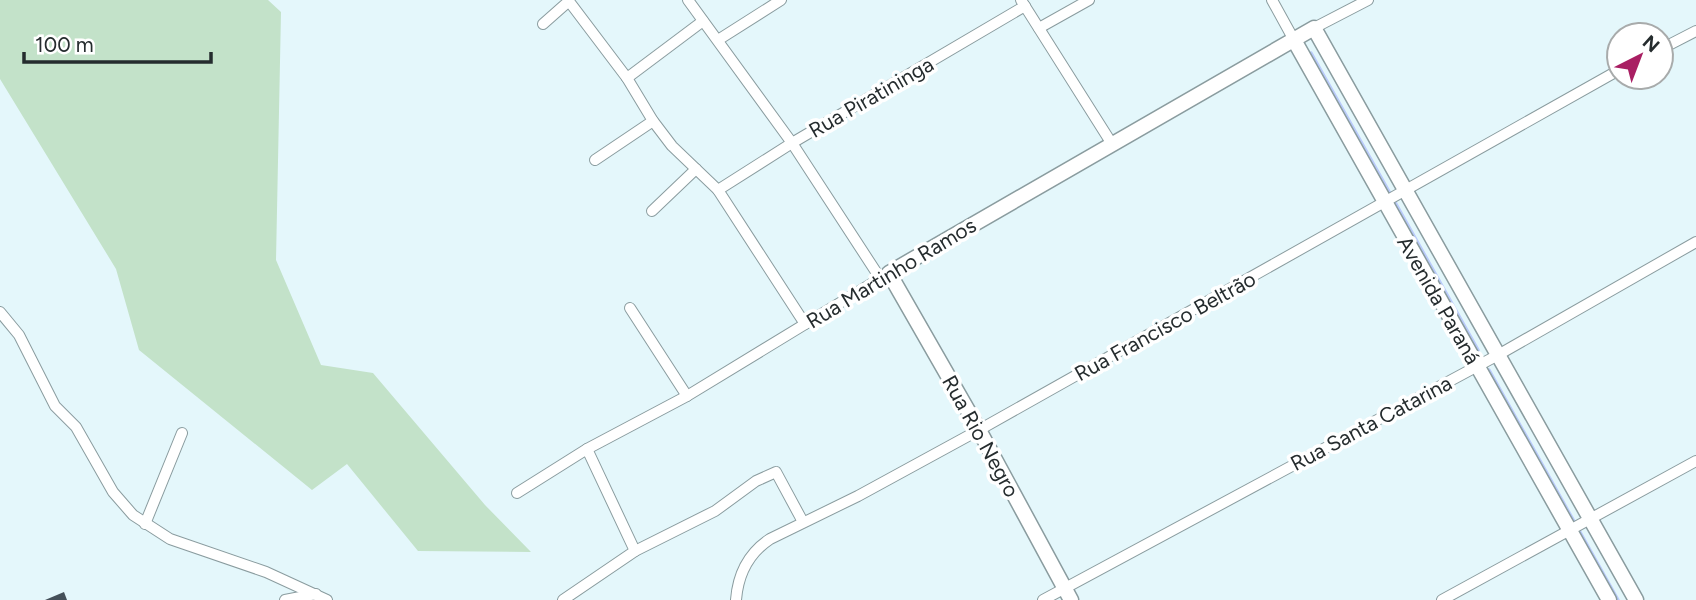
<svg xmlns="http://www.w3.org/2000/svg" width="1696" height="600" font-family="Figtree,sans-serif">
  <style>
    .green { fill: #c3e2c9 }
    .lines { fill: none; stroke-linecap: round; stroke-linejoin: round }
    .stream { stroke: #bacbfb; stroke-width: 3.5 }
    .building { fill: #445059 }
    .street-casing { stroke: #8a9c9f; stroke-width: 12 }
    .secondary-casing { stroke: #8a9c9f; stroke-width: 17 }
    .street { stroke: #fff; stroke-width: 10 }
    .secondary { stroke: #fff; stroke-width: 14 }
    .labels { text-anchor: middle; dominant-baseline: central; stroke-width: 7; stroke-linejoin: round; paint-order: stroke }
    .street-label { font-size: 21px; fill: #252c2e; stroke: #fff }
  </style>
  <rect width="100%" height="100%" fill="#e4f7fb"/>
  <polygon class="green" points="0,0 268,0 281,12 276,260 321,365 373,373 485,505 531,552 418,551 347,464 312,490 139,350 116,269 0,79"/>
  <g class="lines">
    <g class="stream">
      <polyline points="1311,53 1478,350"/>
      <polyline points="1489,370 1618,600"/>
    </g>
  </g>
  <polygon class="building" points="64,592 67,600 45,600"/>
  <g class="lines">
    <g class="street-casing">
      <g id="street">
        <polyline points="568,0 627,78 653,121 672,146 718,190 805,324"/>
        <polyline points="688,0 792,143 880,278"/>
        <polyline points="1021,0 1112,144"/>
        <polyline points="1272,0 1294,40"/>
        <polyline points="543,24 569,1"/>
        <polyline points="1039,28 1089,0"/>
        <polyline points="1314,28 1368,0"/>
        <polyline points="718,40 781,0"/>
        <polyline points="1661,49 1696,31"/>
        <polyline points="627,78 703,21"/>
        <polyline points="595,160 653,121"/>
        <polyline points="718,190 792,143 1025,6"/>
        <polyline points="652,211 696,169"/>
        <polyline points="630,308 687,396"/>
        <polyline points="0,312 19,335 55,406 76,427 113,492 133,515 170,539 266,572 327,600"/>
        <polyline points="517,493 587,449"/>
        <polyline points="145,524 182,433"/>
        <polyline points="635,551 715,511 756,481 776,472 803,522"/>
        <polyline points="285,600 316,594"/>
        <polyline points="563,600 635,551 587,449 687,396 889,273"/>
        <path d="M736,600C738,574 749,553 770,539L858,496L979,430L1619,70"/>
        <polyline points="1043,600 1498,355 1696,242"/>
        <polyline points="1442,600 1696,461"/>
      </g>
    </g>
    <g class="secondary-casing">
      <g id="secondary">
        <polyline points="1294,40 1609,600"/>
        <polyline points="1071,600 979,430 889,273 1314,28 1636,600"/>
      </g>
    </g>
    <use href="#street" class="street"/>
    <use href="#secondary" class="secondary"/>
  </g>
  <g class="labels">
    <g class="street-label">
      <text transform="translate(871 97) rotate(-30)">Rua Piratininga</text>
      <text transform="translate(891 273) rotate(-31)">Rua Martinho Ramos</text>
      <text transform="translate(1439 300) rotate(60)">Avenida Paraná</text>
      <text transform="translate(1165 326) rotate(-29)">Rua Francisco Beltrão</text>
      <text transform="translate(1371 423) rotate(-28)">Rua Santa Catarina</text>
      <text transform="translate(981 436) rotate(61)">Rua Rio Negro</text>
    </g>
  </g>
  <g transform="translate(1640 56) rotate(42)"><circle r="33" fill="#ffffff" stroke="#a8abab" stroke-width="2"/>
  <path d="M0-5L12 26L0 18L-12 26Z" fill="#a91f63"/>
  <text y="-10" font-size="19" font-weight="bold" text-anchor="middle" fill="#252c2e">N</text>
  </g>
  <path d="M24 52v10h187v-10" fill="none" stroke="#252c2e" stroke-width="3.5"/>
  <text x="35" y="52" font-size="21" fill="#252c2e" stroke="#ffffff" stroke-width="5" paint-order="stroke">100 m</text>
</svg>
